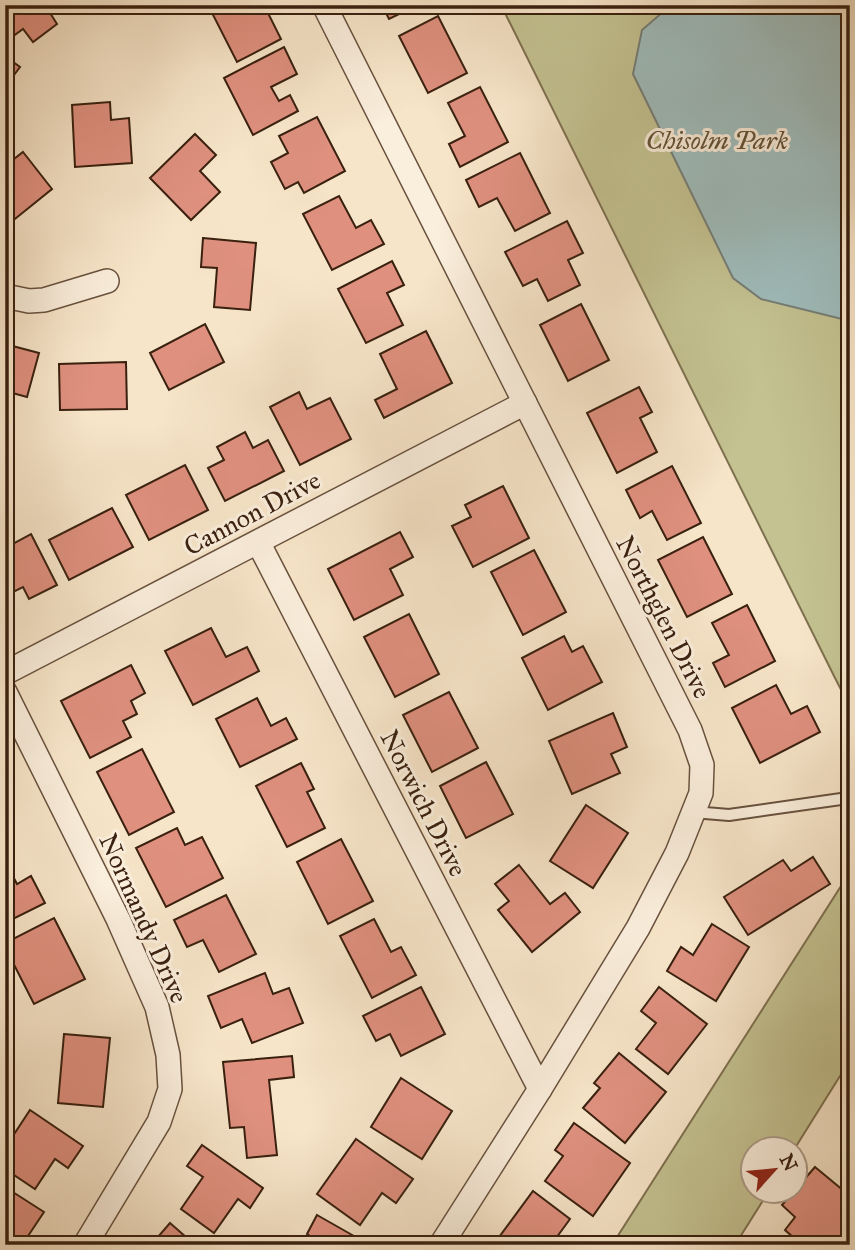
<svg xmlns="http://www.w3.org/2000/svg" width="855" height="1250" font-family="'IM FELL Great Primer',serif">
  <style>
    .green { fill: #c4c291; stroke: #7e7150; stroke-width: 2 }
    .water { fill: #9fbdbd; stroke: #767e77; stroke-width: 2 }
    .building { fill: #df907f; stroke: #39200f; stroke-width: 2 }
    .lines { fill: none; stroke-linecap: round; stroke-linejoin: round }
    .service-casing { stroke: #68513e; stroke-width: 14 }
    .minor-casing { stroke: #68513e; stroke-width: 26 }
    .service { stroke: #faeedc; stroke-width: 10 }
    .minor { stroke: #faeedc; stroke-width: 23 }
    .labels { text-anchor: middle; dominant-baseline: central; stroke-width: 6; stroke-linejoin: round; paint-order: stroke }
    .park-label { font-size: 26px; font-style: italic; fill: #635136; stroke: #faeedc }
    .street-label { font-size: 26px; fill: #39200f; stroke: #faeedc }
  </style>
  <rect width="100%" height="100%" fill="#f7e5c9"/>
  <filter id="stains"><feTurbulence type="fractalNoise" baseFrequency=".00286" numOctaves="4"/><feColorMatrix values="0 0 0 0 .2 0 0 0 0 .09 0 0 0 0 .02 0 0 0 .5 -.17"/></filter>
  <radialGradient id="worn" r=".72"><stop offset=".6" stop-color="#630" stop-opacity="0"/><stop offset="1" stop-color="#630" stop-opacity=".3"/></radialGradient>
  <g class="green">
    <polygon points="501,5 850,5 850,707 835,678"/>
    <polygon points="850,872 850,1060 795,1148 754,1148 754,1190 769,1191 735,1245 612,1245"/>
  </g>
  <polygon class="water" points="671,5 850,5 850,321 761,299 733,278 633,74 642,30"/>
  <g class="building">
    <polygon points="5,5 45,5 57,24 33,42 23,29 8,40 5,37"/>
    <polygon points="208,5 264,5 281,39 237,62"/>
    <polygon points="382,5 418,5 389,19"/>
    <polygon points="438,16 467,73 428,93 399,36"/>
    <polygon points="284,47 297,74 271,87 279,101 290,95 298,111 253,135 224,78"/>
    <polygon points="5,56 20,67 5,87"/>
    <polygon points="480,87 508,142 460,167 449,144 465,136 448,103"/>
    <polygon points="110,102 111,120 129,118 132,163 75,167 72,105"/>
    <polygon points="317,117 345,171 304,193 298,182 285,189 271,162 288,153 279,136"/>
    <polygon points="195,134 216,155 200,171 220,192 191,220 150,178"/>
    <polygon points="23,152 52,189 5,227 5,166"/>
    <polygon points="520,153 550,213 515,231 497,198 479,207 466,180"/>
    <polygon points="339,196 356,228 371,220 384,244 332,270 303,214"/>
    <polygon points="567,221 583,253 568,260 580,285 548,301 537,279 523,286 505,252"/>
    <polygon points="203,238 256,243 250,310 214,307 217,268 201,267"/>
    <polygon points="392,261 404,285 387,293 403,325 366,343 338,289"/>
    <polygon points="581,304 609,360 568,381 540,325"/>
    <polygon points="205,324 224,362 169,390 150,353"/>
    <polygon points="426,331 452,383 384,418 375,400 397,389 380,354"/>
    <polygon points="5,344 39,353 27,397 5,391"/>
    <polygon points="126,362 127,409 60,410 59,364"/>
    <polygon points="639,387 652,412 640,418 657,452 617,473 587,413"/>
    <polygon points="299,392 307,409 330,398 351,439 300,465 270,407"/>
    <polygon points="245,432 253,448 268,440 284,471 225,501 208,468 224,460 217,447"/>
    <polygon points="185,465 208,510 149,540 126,495"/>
    <polygon points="672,466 701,523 667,540 652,511 640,518 626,490"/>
    <polygon points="503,486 529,538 473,567 452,526 471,517 465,505"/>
    <polygon points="112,508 133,547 69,580 49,540"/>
    <polygon points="400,532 413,557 390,569 403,595 354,620 328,569"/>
    <polygon points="31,534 57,585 29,599 23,587 5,596 5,548"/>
    <polygon points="703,537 732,594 687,617 658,560"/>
    <polygon points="534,550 566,612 523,635 491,572"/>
    <polygon points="747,605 775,661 725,687 713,663 729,655 712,623"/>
    <polygon points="409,614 439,674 395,697 364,637"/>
    <polygon points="211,628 226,657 247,647 259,671 193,705 165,651"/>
    <polygon points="564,636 572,652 583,646 602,682 548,710 522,658"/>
    <polygon points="131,665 145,693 131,701 137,714 123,721 131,737 90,758 61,701"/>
    <polygon points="776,685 791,714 807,706 820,732 760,763 732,708"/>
    <polygon points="449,692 478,748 432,772 403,715"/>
    <polygon points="257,698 271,726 286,718 297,739 240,767 216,719"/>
    <polygon points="613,713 627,747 611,754 620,773 572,794 549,741"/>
    <polygon points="142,749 174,812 129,835 97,772"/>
    <polygon points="486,762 513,814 466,838 440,786"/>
    <polygon points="301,763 314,789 307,792 325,828 287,847 256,786"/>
    <polygon points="586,805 628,833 593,888 550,861"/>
    <polygon points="177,828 185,845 202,837 223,878 166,907 136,848"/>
    <polygon points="341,839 373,901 328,924 297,862"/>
    <polygon points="813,857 830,884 748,935 724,897 783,860 791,871"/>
    <polygon points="5,861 17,884 31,876 45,903 5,923"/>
    <polygon points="519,865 550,904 565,893 580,912 532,952 498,910 509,901 495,884"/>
    <polygon points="226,895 256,954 219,972 203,940 187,947 174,920"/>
    <polygon points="54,918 85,979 34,1004 5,947 5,943"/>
    <polygon points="374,919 391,952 401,947 416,975 372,998 340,936"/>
    <polygon points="712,924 749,947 716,1001 667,971 681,947 693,955"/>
    <polygon points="265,973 273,994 289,988 303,1023 252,1043 242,1019 221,1028 208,996"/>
    <polygon points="421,987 445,1034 401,1056 390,1034 376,1041 363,1016"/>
    <polygon points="659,987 707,1024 668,1074 636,1049 656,1023 641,1011"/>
    <polygon points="64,1034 110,1038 103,1107 58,1103"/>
    <polygon points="619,1053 666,1092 625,1143 583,1108 600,1088 594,1083"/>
    <polygon points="292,1056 294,1077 269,1080 277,1155 247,1158 244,1127 230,1128 223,1062"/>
    <polygon points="401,1078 452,1111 422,1159 371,1127"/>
    <polygon points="30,1110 83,1146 68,1168 55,1159 35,1189 5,1169 5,1148"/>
    <polygon points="574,1123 630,1163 593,1216 545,1181 563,1156 555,1150"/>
    <polygon points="356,1139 413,1179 396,1203 382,1193 360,1225 317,1194"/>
    <polygon points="202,1145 263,1188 250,1208 238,1199 214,1233 181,1209 203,1177 187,1166"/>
    <polygon points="815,1167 850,1196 850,1226 833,1245 802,1245 785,1230 795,1217 782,1205"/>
    <polygon points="5,1187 44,1212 22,1245 5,1245"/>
    <polygon points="533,1191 570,1219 551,1245 495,1245 494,1244"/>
    <polygon points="317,1215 368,1244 368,1245 314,1245 316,1240 307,1234"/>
    <polygon points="170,1223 195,1245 151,1245"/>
  </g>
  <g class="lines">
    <g class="service-casing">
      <polyline id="service" points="693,812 729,815 848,798"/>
    </g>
    <g class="minor-casing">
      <g id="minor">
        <polyline points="324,5 690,730 702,765 701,793 677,853 638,928 540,1089 441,1245"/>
        <polyline points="5,296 29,301 44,300 107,281"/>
        <polyline points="258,542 540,1089"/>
        <polyline points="5,673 525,403"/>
        <polyline points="5,692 118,919 157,1007 168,1055 170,1089 159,1122 85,1245"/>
      </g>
    </g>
    <use href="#service" class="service"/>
    <use href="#minor" class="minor"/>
  </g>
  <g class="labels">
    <g class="park-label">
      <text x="717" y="140">Chisolm Park</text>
    </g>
    <g class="street-label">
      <text transform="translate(252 513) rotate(-28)">Cannon Drive</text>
      <text transform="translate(664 617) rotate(63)">Northglen Drive</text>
      <text transform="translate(424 803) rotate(63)">Norwich Drive</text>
      <text transform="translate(144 918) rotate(66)">Normandy Drive</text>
    </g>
  </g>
  <rect width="855" height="1250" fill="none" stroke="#f7e5c9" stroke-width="28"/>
  <rect x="7" y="7" width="841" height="1236" fill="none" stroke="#39200f" stroke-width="3.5"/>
  <rect x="14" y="14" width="827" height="1222" fill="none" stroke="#39200f" stroke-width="2"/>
  <g transform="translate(774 1170) rotate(63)"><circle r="33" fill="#faeedc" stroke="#ad9c8a" stroke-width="2"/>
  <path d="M0-5L12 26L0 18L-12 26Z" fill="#8f2418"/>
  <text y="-10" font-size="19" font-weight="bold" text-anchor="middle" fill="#39200f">N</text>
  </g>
  <rect width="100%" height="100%" filter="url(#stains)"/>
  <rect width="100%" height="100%" fill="url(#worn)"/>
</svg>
